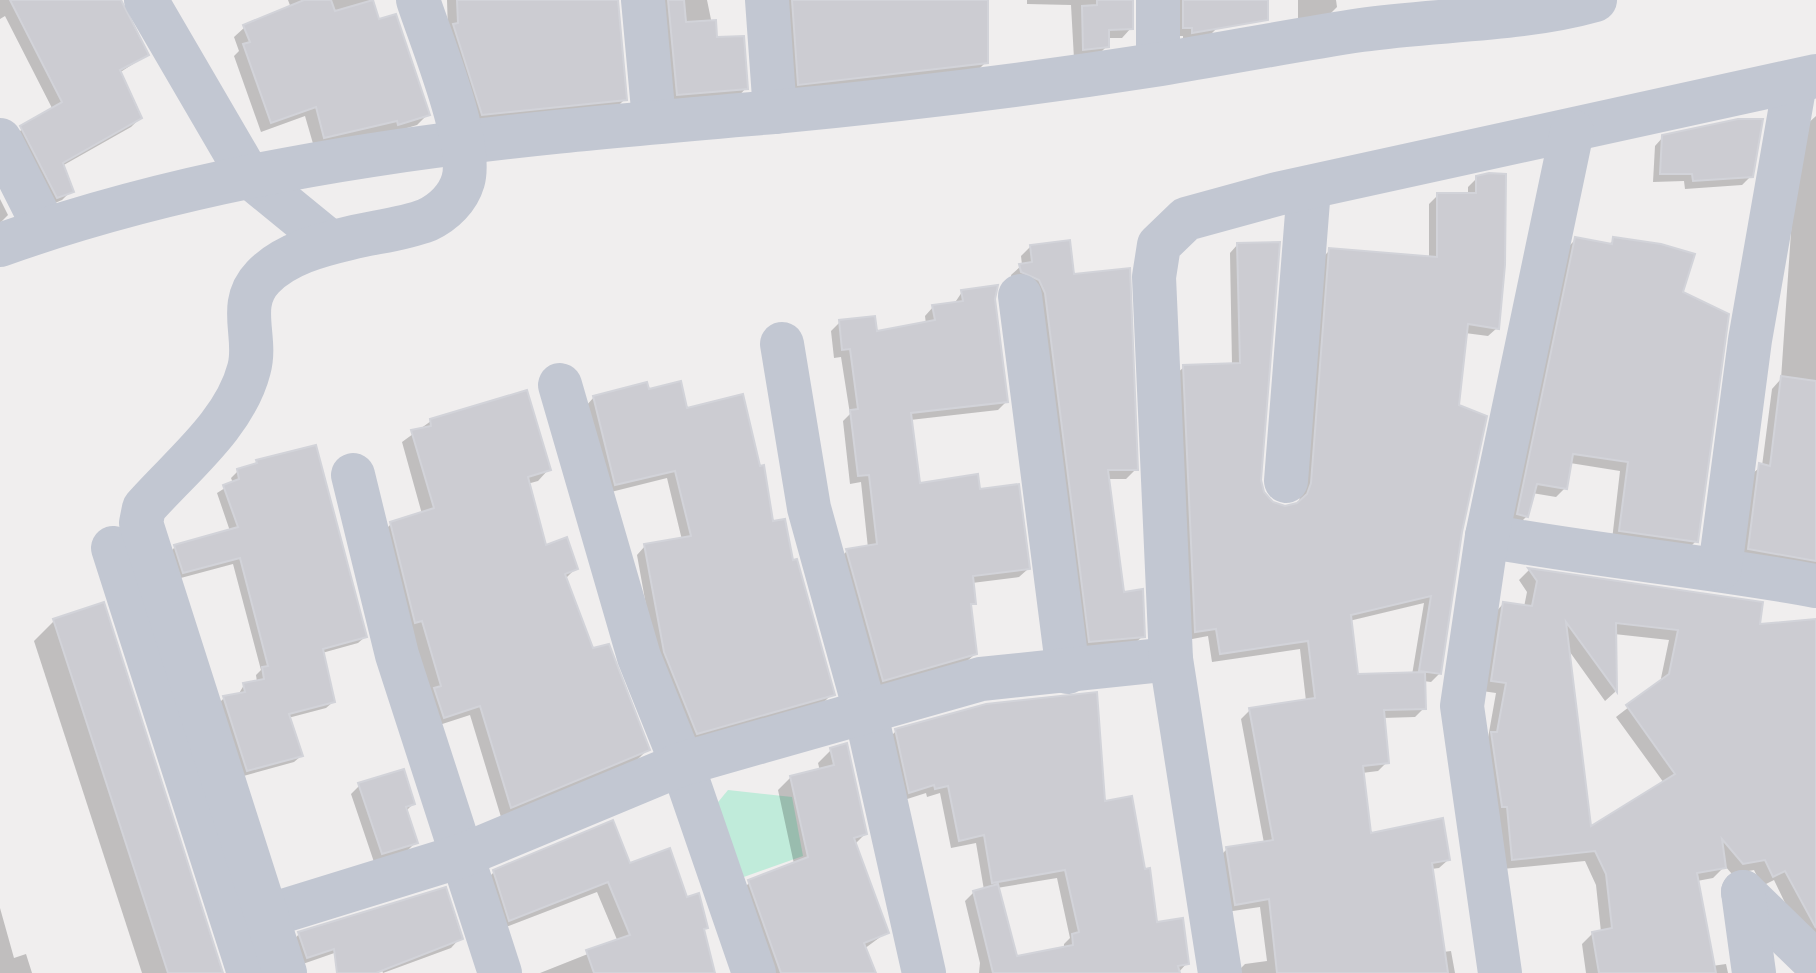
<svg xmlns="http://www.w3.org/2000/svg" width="1816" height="973" font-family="'Space Grotesk',sans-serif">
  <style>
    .green { fill: #c0ebda }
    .shadow { fill: #0003; fill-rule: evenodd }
    .building { fill: #ccccd2; stroke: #d2d3d9; stroke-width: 2; fill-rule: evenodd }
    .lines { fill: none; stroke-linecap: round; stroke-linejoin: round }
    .minor { stroke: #c2c7d2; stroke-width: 44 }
  </style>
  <rect width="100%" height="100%" fill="#f0eeee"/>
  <polygon class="green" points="728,790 792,797 803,856 727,883 705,818"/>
  <g class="shadow">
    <polygon points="0,0 122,0 122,12 147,55 119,73 140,118 131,127 62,166 71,191 62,200 48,206 12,136 53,110 5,16 0,19"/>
    <polygon points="288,0 371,0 378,22 428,114 417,125 387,134 314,147 305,116 261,132 234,56 239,51 234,37 245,27 291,8"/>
    <polygon points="447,0 616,0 625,99 614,110 472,125 448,32"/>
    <polygon points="655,0 707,0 715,39 746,88 736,99 667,105"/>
    <polygon points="778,0 985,0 986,62 975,73 789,94"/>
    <polygon points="1027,0 1133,0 1131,28 1122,38 1107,38 1107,46 1098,55 1074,59 1071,5 1027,4"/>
    <polygon points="1172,0 1215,0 1217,28 1208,37 1183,42 1183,36 1174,36"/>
    <polygon points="1298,0 1336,0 1337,7 1327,17 1298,21"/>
    <polygon points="1816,116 1816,575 1738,560 1749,476 1762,466 1772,389 1781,379 1794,188 1805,126"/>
    <polygon points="1663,137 1751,176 1742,185 1685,189 1684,181 1653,182 1655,146"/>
    <path d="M1477,178L1497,328L1488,336L1465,333L1457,406L1460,532L1440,673L1431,682L1423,681L1424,708L1415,717L1383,718L1387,762L1378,771L1362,773L1369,836L1448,860L1439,868L1431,869L1443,952L1451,951L1455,973H1236L1245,964L1267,961L1260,907L1226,912L1218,858L1227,849L1264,843L1241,719L1250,710L1306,701L1300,649L1212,662L1208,636L1187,640L1175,375L1184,367L1232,365L1230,253L1238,244L1262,493L1271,504L1285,508L1299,504L1321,259L1330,250L1429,258V204L1438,195H1468V187ZM1424,603L1412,675L1356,676L1349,621Z"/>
    <polygon points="0,199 8,215 0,223"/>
    <polygon points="1576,239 1608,245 1614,240 1681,293 1696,541 1687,550 1612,540 1620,471 1570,463 1565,488 1556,497 1532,493 1527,516 1518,525 1509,523 1567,248"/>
    <polygon points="1031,246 1072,276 1136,469 1126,479 1107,479 1122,594 1143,636 1133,645 1080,651 1011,275 1022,265 1021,256"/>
    <polygon points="962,292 993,299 1006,402 998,410 910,420 918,486 978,491 1028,569 1019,577 972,583 974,603 969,608 975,654 966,662 874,688 839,559 847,551 868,548 861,482 850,484 843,421 850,414 841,357 834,358 831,331 840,322 875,334 926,324 925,316 933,307 954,304"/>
    <polygon points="647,391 686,410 791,562 832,694 824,702 688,741 656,661 637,555 645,546 682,540 667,478 607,493 586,406 594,397"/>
    <polygon points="431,421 548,470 538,481 527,484 545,547 575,569 565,579 592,650 647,750 636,761 501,817 470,715 433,727 380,535 391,524 422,514 402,442"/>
    <polygon points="257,462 365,637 358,643 322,653 333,702 326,708 288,718 301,756 294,762 240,777 217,705 224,698 238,695 244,685 257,682 256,675 261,670 233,564 177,579 169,553 175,547 230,531 217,493 233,483 231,478 238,471"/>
    <path d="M1529,570L1761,604L1758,627L1816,619V951L1799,932L1774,880L1762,886L1754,870L1732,874L1725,866L1713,878L1697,881L1712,966L1726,964L1728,973H1586L1582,944L1592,934L1601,932L1596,885L1585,861L1502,869L1488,738L1496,693L1482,691L1493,615L1503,604L1524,607L1527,592L1519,580ZM1614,634L1669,640L1660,683L1616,717L1664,783L1589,829L1567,648L1605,701L1615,692Z"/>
    <polygon points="54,621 221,973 142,973 34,641"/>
    <path d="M896,731L1104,804L1155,924L1187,963L1178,973H979L980,963L965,901L974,892L984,890L976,843L951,848L940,793L927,797L926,793L901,801L887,740ZM1057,878L1070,938L1064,944V949L1016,959L997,888Z"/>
    <polygon points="831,750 865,834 854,845 887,932 864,949 874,973 764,973 737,895 750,882 794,864 778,790 791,777 820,771 818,763"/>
    <polygon points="360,785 413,804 405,812 415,843 407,851 374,862 351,794"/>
    <polygon points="629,866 686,899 706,927 702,931 713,973 540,973 618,942 597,892 498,930 483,883 494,872"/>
    <polygon points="0,908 14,958 26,954 32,973 0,973"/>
    <polygon points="299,934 460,938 451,948 383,973 375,948 366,942 297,966 290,944"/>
  </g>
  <g class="building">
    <polygon points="10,0 121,0 149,55 120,70 142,118 63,163 74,192 57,198 20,126 62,102"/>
    <polygon points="304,0 331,0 335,11 373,0 379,19 396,14 430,115 398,125 397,121 324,138 316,107 271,123 243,44 250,42 243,25"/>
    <polygon points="457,0 618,0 627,100 482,115 453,24 458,23"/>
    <polygon points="668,0 684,0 686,22 716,20 717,37 744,36 748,89 677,95"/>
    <polygon points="792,0 988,0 988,63 798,85"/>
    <polygon points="1097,0 1133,0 1133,29 1109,30 1109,47 1083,50 1082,6 1097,5"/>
    <polygon points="1183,0 1268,0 1268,20 1192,33 1192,28 1183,28"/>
    <polygon points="1738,119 1763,119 1753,177 1693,181 1692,174 1660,174 1662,135"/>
    <polygon points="1489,173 1506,174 1505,265 1499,329 1468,324 1459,405 1487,416 1462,532 1441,674 1419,671 1431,596 1351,615 1358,674 1425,672 1426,709 1384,710 1389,763 1363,766 1371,833 1443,818 1450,860 1432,863 1448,973 1277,973 1269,899 1235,905 1226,847 1273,840 1249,708 1315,698 1308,641 1220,654 1216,629 1195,632 1183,365 1240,363 1237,243 1280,242 1261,480 1264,492 1273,502 1285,506 1297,503 1307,494 1311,483 1329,248 1437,257 1437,193 1476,193 1476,176"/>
    <polygon points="1575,237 1612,244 1613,237 1661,244 1695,254 1683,292 1729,314 1698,542 1619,531 1628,462 1573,454 1567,489 1537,484 1528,517 1517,514"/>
    <polygon points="1070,240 1074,274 1130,268 1138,470 1108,470 1124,592 1143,589 1145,637 1089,642 1045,293 1039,280 1021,272 1019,264 1032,262 1030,245"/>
    <polygon points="998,285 995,299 1008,402 911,413 920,483 978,474 980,489 1019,484 1030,569 973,576 976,604 971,604 977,654 883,681 846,549 877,544 869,475 858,476 850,410 858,409 850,349 842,350 839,320 875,316 877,331 935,320 932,305 963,301 961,290"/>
    <polygon points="1781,376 1816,381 1816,561 1748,549 1759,463 1770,466"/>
    <polygon points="681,381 687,408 743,394 760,466 764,465 773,521 785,519 793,560 797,559 835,695 697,734 664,652 644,544 691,536 675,471 615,485 593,396 647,382 649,389"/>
    <polygon points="527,390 551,470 528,477 546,545 567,537 578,569 565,574 593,648 609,644 650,750 511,808 480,706 444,718 434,688 441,686 422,621 415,623 390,522 434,508 411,430 431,426 430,419"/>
    <polygon points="316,445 367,637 323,649 335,702 289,714 303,756 247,771 223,696 245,692 243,683 264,679 262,667 268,666 240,558 183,573 174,545 238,527 223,485 239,479 237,469 257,463 256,460"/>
    <path d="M1528,568L1763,602L1760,624L1816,619V928L1785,871L1773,877L1765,860L1743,864L1722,839L1726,868L1697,873L1716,973H1599L1592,932L1612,928L1606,874L1595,851L1512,860L1507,807H1502L1491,732H1497L1506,683L1491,681L1503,602L1532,606L1537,581ZM1566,622L1617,692L1616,623L1678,630L1669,674L1626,705L1675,774L1591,826Z"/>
    <polygon points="104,602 223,973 168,973 53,619"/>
    <polygon points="1097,692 1105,801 1132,796 1145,869 1150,868 1157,922 1183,918 1189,964 1178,966 1180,973 993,973 973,891 998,884 1017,956 1073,945 1072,934 1079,932 1065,870 992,883 984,835 959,841 948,786 935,789 934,785 909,793 895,729 986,704"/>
    <polygon points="847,743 867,834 854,838 889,933 864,943 876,973 781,973 748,880 808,857 790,776 834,765 830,748"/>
    <polygon points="404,769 415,804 406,807 418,843 382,854 358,783"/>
    <polygon points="613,820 630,863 670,848 687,897 699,893 708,928 704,929 715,973 594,973 586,950 630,935 608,882 509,921 493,870"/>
    <polygon points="446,887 463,939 376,973 337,973 334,949 307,958 298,932"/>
  </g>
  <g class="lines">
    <g class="minor">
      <polyline points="146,0 248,175 330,242"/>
      <polyline points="643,0 654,120"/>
      <polyline points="767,0 775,112"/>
      <polyline points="1158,0 1158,64"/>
      <polyline points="0,140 45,229"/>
      <path d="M0,245C253,155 509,135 774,112C903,100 1033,84 1161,64C1228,53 1294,40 1361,30C1438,19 1520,21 1595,0"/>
      <polyline points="1020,296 1068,672"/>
      <polyline points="782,344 809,508 866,714 924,973"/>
      <polyline points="560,385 639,657 682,764 754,973"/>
      <polyline points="353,475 397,655 500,973"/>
      <polyline points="1286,481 1309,188"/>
      <path d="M1487,536C1596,556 1707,566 1816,586"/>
      <polyline points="113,548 249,973"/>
      <polyline points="1720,568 1750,340 1795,83"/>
      <polyline points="1743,892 1816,963"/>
      <polyline points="1743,892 1754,973"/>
      <polyline points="267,916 461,856 682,764 981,679 1171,659"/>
      <path d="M285,973L141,523L144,508C181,466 235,424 249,369C258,337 236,305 263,277C285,254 320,245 350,238C375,232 404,229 427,220C444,212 458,198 463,181C474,144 431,40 418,0"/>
      <polyline points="1220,973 1171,659 1154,277 1159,245 1186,219 1277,194 1816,76"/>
      <polyline points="1500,973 1462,706 1487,536 1572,131"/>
    </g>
  </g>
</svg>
